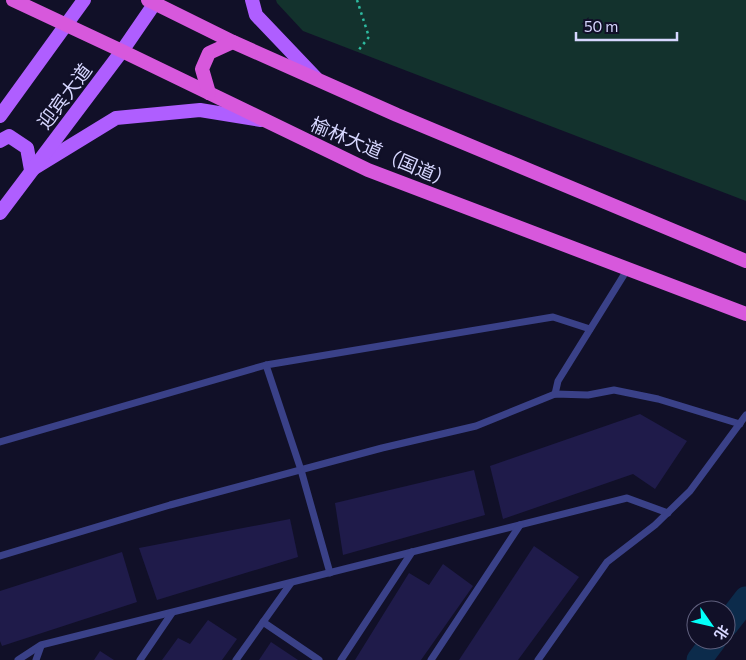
<svg xmlns="http://www.w3.org/2000/svg" width="746" height="660" font-family="Commissioner,'Noto Sans SC',sans-serif">
  <style>
    .green { fill: #13322d }
    .lines { fill: none; stroke-linecap: round; stroke-linejoin: round }
    .river { stroke: #0c2b4b; stroke-width: 25 }
    .building { fill: #1f1b4a }
    .path { stroke: #2ebca1; stroke-width: 2.5; stroke-dasharray: 2.5 4; stroke-linecap: butt }
    .service { stroke: #3a4188; stroke-width: 7 }
    .primary { stroke: #af5eff; stroke-width: 14 }
    .trunk { stroke: #d758dc; stroke-width: 14 }
    .labels { text-anchor: middle; dominant-baseline: central; stroke-width: 4.5; stroke-linejoin: round; paint-order: stroke }
    .street-label { font-size: 19px; fill: #d7d7ff; stroke: #111028 }
  </style>
  <rect width="100%" height="100%" fill="#111028"/>
  <polygon class="green" points="276,0 746,0 746,201 303,31 277,3"/>
  <g class="lines">
    <g class="river">
      <polyline points="726,625 746,599"/>
      <polyline points="699,660 714,640"/>
    </g>
  </g>
  <g class="building">
    <polygon points="640,414 687,441 655,489 633,474 503,519 490,466"/>
    <polygon points="474,470 485,515 343,555 335,503"/>
    <polygon points="290,519 298,557 157,600 139,548"/>
    <polygon points="534,546 579,577 518,660 459,660"/>
    <polygon points="122,552 137,602 2,646 0,641 0,591"/>
    <polygon points="443,564 473,586 421,660 355,660 409,573 429,585"/>
    <polygon points="208,620 237,639 222,660 162,660 178,638 190,644"/>
    <polygon points="271,642 298,660 259,660"/>
    <polygon points="100,651 114,660 94,660"/>
  </g>
  <g class="lines">
    <polyline class="path" points="357,0 369,37 357,52"/>
    <g class="service">
      <polyline points="555,394 558,381 627,270"/>
      <polyline points="0,442 266,365"/>
      <polyline points="0,556 170,505 382,448 476,426 555,394 588,395 614,390 658,399 740,424"/>
      <polyline points="330,573 301,470 266,365 553,317 590,329"/>
      <polyline points="263,622 319,660"/>
      <polyline points="18,660 41,645 627,498 668,513"/>
      <polyline points="36,660 41,646"/>
      <polyline points="140,660 172,613"/>
      <polyline points="236,660 291,583"/>
      <polyline points="341,660 412,552"/>
      <polyline points="431,660 520,525"/>
      <polyline points="538,660 607,562 655,525 690,491 746,415"/>
    </g>
    <g class="primary">
      <polyline points="252,0 256,15 316,78"/>
      <polyline points="0,116 84,0"/>
      <polyline points="0,141 9,136 27,148 31,170 116,118 200,110 261,120"/>
      <polyline points="0,213 122,51 157,0"/>
    </g>
    <g class="trunk">
      <polyline points="13,0 122,51 368,170 746,314"/>
      <polyline points="148,0 233,42 397,115 746,261"/>
      <polyline points="209,93 202,69 209,53 233,42"/>
    </g>
  </g>
  <g class="labels">
    <g class="street-label">
      <text transform="translate(64 96) rotate(-53)">迎宾大道</text>
      <text transform="translate(382 152) rotate(23)">榆林大道（国道）</text>
    </g>
  </g>
  <g transform="translate(711 625) rotate(124)"><circle r="24" fill="#111028" stroke="#60607e"/>
  <path d="M0-4L9 19L0 12L-9 19Z" fill="#03fff9"/>
  <text y="-8" font-size="14" font-weight="bold" text-anchor="middle" fill="#d7d7ff">北</text>
  </g>
  <path d="M576 32v8h101v-8" fill="none" stroke="#d7d7ff" stroke-width="2.5"/>
  <text x="584" y="32" font-size="15" fill="#d7d7ff" stroke="#111028" stroke-width="4" paint-order="stroke">50 m</text>
</svg>
